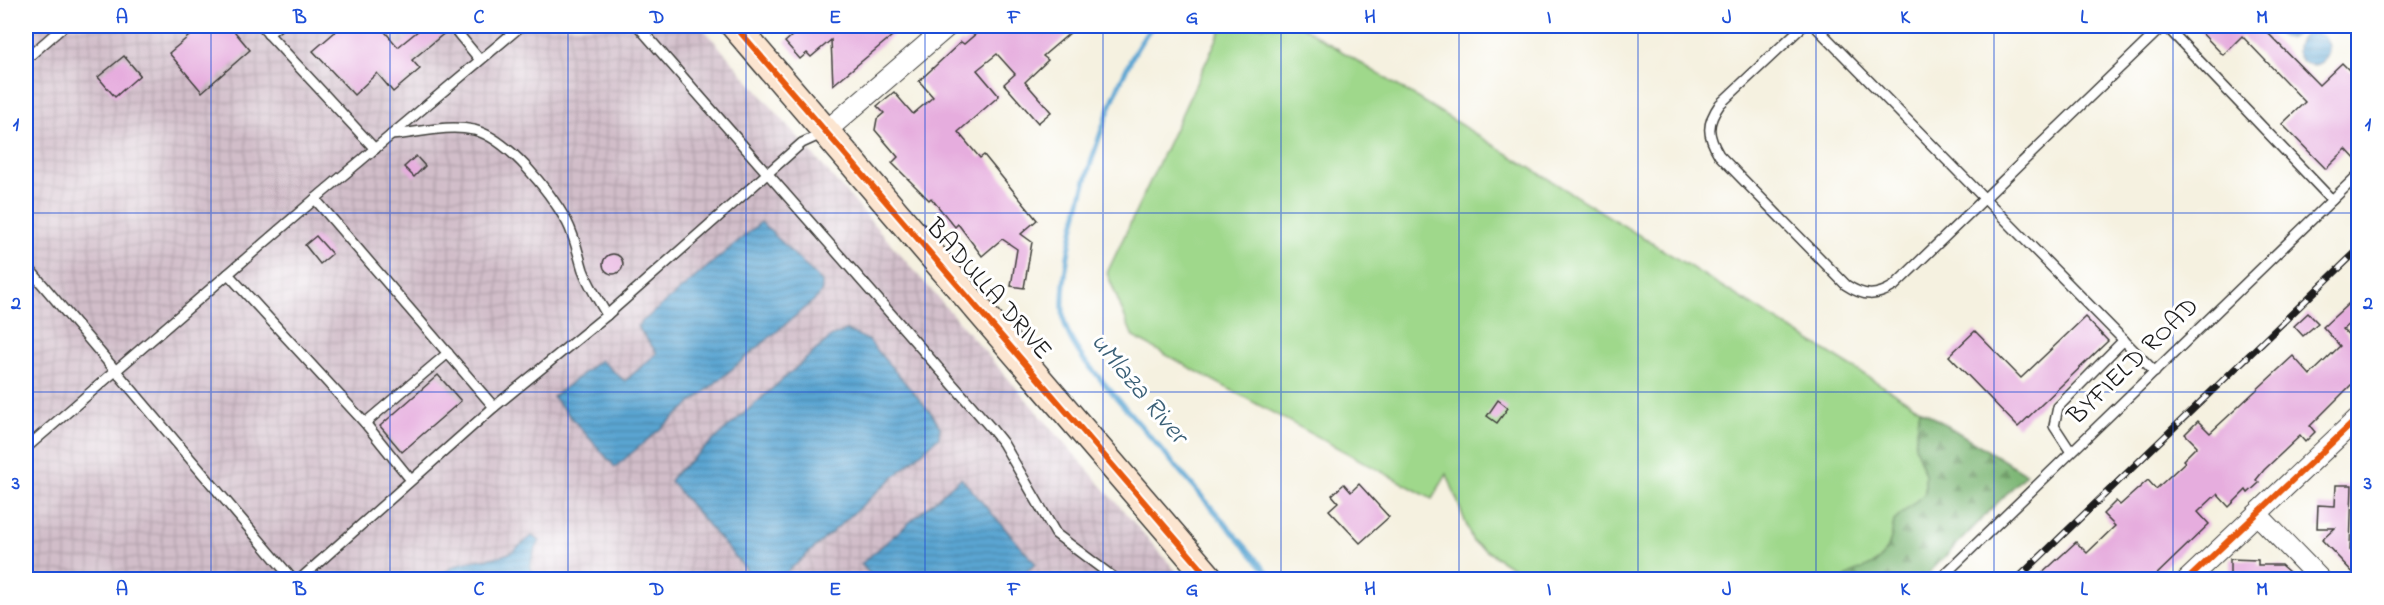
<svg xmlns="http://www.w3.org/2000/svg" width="2384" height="605" font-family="'Indie Flower',sans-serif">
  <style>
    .industrial { fill: url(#industrial-grid) }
    .grass { fill: #9fd88b; stroke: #5e7a54; stroke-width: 1.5 }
    .forest { fill: url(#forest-firs); stroke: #4e6a4a; stroke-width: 1.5 }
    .water { fill: url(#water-rules); stroke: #3b6077; stroke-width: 1.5 }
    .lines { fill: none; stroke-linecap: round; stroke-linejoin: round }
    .stream { stroke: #5aa5d2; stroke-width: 5 }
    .building { fill: #e6adde }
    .lane-casing { stroke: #3d3c39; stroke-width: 12 }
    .street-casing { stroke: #3d3c39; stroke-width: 22 }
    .secondary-casing { stroke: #3d3c39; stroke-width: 30 }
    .lane { stroke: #fff; stroke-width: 9 }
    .street { stroke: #fff; stroke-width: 20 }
    .secondary { stroke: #fce5d0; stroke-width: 27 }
    .rail-casing { stroke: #1c1c1c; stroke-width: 7 }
    .rail { stroke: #fff; stroke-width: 4.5; stroke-dasharray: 14; stroke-linecap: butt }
    .cycleway-casing { stroke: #fff; stroke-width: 10 }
    .cycleway { stroke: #e8590c; stroke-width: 6 }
    .grid { fill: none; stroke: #1d4ed8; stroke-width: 1.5; stroke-opacity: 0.55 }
    .labels { text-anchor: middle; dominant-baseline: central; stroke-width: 6; stroke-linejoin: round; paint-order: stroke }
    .street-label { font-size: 26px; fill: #1c1c1c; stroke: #fff }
    .water-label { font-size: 27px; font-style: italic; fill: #3b6077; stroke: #fff }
    .neatline { fill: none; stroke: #1d4ed8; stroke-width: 2 }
    .grid-label { font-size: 20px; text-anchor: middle; font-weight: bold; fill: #1d4ed8 }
  </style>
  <defs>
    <pattern id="industrial-grid" width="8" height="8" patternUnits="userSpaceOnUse" patternTransform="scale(1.5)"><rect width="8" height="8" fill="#d1bdc9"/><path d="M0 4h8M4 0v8" fill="none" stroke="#b3a2ac"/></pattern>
    <pattern id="forest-firs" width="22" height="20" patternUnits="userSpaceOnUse" patternTransform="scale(1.5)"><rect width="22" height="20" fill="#7fb877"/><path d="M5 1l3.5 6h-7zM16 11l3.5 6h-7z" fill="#679561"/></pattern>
    <pattern id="water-rules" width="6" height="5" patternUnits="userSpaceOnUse" patternTransform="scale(1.5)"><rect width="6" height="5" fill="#5aa5d2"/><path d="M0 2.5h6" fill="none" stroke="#4a86aa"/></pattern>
  </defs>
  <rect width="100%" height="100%" fill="#fff"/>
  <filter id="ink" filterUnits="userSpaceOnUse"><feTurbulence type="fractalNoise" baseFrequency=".0167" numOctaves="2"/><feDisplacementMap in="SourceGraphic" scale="12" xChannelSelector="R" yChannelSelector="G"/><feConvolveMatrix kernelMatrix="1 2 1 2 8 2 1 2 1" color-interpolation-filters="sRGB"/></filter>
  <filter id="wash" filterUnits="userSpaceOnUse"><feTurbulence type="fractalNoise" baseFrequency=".008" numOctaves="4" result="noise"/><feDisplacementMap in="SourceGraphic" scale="24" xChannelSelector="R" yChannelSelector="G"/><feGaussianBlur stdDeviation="1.35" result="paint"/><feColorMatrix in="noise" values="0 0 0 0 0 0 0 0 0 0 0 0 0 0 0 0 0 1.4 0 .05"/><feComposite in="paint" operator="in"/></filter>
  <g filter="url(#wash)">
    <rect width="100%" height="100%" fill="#f5f1e0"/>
    <polygon class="industrial" points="26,26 701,26 1183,579 26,579"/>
    <path class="grass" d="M1223,26H1301L1920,409L1915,446L1925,474V493L1894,521C1891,543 1888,560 1865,568C1857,571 1850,573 1844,579H1530L1473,542L1447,474L1432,499L1133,337L1107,273Z"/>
    <path class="forest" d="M1920,409L2026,474L1923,579H1844C1850,573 1857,571 1865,568C1888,560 1891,543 1894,521L1925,493V474L1915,446Z"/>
    <g class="water">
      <path d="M2272,26H2302C2298,36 2290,40 2280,36Z"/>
      <circle cx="2313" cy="49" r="16"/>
      <polygon points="761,222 822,282 822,290 818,297 615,467 553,397 600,360 625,381 657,353 637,326"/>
      <polygon points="846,330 868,340 933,415 940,427 939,437 785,574 777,579 754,579 670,481 675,474 831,337"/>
      <polygon points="961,478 1036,564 1017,579 874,579 861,564"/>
      <path d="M532,536L540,541C533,553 527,565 534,579H440C457,554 485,564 509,553C516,550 525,541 532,536Z"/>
    </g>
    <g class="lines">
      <path class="stream" d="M1153,26C1113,67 1054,262 1064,320C1067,335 1076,348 1084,360L1274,580"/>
    </g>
    <g id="blocks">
      <g class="building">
        <polygon points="201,26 230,26 250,50 202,92 169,53"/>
        <polygon points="342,26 380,26 398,47 424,26 445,26 447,31 412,60 420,69 393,92 377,73 354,95 313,51"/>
        <polygon points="785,26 904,26 833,85 831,40 811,57 807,53 800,59 785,42 793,35"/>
        <polygon points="985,26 1078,26 1043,56 1048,60 1025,82 1051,112 1038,123 1004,84 1015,74 997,54 977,70 999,96 958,132 980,158 984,155 1037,220 1021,234 1032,242 1024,288 1011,286 1017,249 1002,239 982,256 958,224 955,227 931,198 929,200 892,163 898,157 875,130 877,119 884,113 877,106 894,92 913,114 933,97 919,81 961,42 964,44"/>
        <polygon points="2195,26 2261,26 2319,85 2342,63 2358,79 2358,162 2346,149 2326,169 2282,124 2305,102 2242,36 2223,55"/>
        <polygon points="124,56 140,75 115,97 98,77"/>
        <polygon points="416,156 425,166 414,177 404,167"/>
        <polygon points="316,236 332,254 320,264 305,245"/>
        <circle cx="613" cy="264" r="10"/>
        <polygon points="2358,295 2358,316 2343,329 2358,345 2358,378 2310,426 2315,432 2305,442 2300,436 2264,470 2256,480 2259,483 2248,493 2246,490 2229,507 2217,494 2198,512 2209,524 2152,579 2036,579 2076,542 2087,553 2115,526 2103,514 2116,501 2120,505 2148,480 2156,489 2185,462 2183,460 2197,446 2185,434 2198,421 2210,433 2293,356 2310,375 2340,346 2323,327"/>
        <polygon points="2308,313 2318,323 2303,336 2294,326"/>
        <polygon points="2085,317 2108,341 2018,427 1949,356 1975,331 2021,378"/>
        <polygon points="438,375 461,401 402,452 380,426"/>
        <polygon points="1498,400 1508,408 1497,423 1487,416"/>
        <polygon points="1344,484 1351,492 1359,484 1389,517 1360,543 1329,510 1338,502 1332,495"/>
        <polygon points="2336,485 2352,485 2350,550 2358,542 2358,578 2322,540 2335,528 2317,528 2318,505 2335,506"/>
        <polygon points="2230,559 2258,560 2258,565 2281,565 2297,579 2233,579 2230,578"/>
      </g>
    </g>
  </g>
  <g filter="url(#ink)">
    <use href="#blocks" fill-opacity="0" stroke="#3d3c39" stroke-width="1.5"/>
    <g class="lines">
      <g class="lane-casing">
        <g id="lane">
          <polyline points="261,26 375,149"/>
          <polyline points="452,26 480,60"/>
          <polyline points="638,26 991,428 1003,443 1056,534 1117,580"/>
          <path d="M1803,26L1720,104C1706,124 1707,135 1719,155L1846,285C1864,297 1876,297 1894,286L2163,26"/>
          <polyline points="1815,26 2155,372"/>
          <polyline points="2166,26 2332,200"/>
          <polyline points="268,34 278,26"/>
          <polyline points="26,59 64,26"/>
          <path d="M391,135C418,133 447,124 474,130C509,139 550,192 567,222C575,237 578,254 583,270C589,286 599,301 607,315"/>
          <polyline points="26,265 293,580"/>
          <polyline points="228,274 365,423 411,480"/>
          <polyline points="494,407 315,199 521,26"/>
          <polyline points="365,423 448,353"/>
          <polyline points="26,448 315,199"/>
          <polyline points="2071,452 2054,426 2058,407 2124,340"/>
          <polyline points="299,580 494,407 607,315 802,143 824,133"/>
          <polyline points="1939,580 2358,175"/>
        </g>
      </g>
      <g class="street-casing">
        <g id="street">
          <polyline points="826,131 948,26"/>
          <polyline points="2257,514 2321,580"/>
          <polyline points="2187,580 2358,418"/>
        </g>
      </g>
      <g class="secondary-casing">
        <polyline id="secondary" points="735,26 1211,580"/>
      </g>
      <use href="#lane" class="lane"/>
      <use href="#street" class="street"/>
      <use href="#secondary" class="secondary"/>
      <g class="rail-casing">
        <polyline id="rail" points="2016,580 2358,250"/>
      </g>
      <use href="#rail" class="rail"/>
      <g class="cycleway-casing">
        <g id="cycleway">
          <polyline points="735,26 1211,580"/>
          <polyline points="2187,580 2358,418"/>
        </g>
      </g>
      <use href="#cycleway" class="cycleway"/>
    </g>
  </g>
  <path class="grid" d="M211,26V580M390,26V580M568,26V580M746,26V580M925,26V580M1103,26V580M1281,26V580M1459,26V580M1638,26V580M1816,26V580M1994,26V580M2173,26V580M26,213H2358M26,392H2358"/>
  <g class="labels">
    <g class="street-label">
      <text transform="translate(988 290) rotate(49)">BADULLA DRIVE</text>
      <text transform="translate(2134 362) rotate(-44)">BYFIELD ROAD</text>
    </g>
    <g class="water-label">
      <text transform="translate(1138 389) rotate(50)">uMlaza River</text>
    </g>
  </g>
  <rect width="2384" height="605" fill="none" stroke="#fff" stroke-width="66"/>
  <rect x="33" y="33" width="2318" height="539" class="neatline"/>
  <g class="grid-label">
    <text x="122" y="23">A</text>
    <text x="300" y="23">B</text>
    <text x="479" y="23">C</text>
    <text x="657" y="23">D</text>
    <text x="835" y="23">E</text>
    <text x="1014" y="23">F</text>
    <text x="1192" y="23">G</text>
    <text x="1370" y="23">H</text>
    <text x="1549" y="23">I</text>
    <text x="1727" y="23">J</text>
    <text x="1905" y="23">K</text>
    <text x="2084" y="23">L</text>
    <text x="2262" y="23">M</text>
    <text x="16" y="130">1</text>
    <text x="2368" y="130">1</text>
    <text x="16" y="309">2</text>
    <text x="2368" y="309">2</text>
    <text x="16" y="489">3</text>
    <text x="2368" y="489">3</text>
    <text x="122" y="595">A</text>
    <text x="300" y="595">B</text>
    <text x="479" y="595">C</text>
    <text x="657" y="595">D</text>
    <text x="835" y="595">E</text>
    <text x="1014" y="595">F</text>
    <text x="1192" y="595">G</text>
    <text x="1370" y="595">H</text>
    <text x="1549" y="595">I</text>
    <text x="1727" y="595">J</text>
    <text x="1905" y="595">K</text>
    <text x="2084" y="595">L</text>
    <text x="2262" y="595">M</text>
  </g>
</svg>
